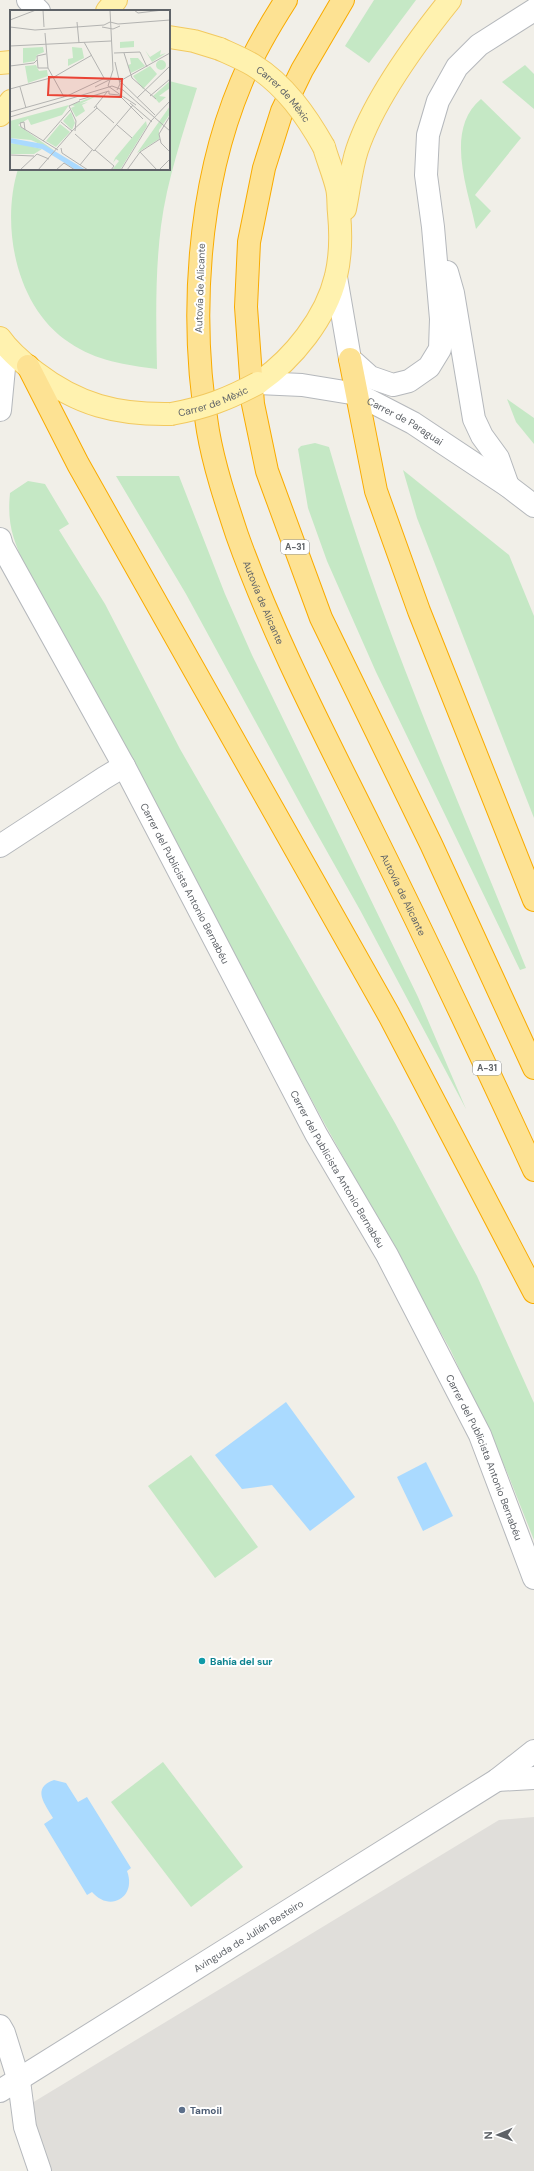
<svg xmlns="http://www.w3.org/2000/svg" width="534" height="2171" font-family="'DM Sans',sans-serif">
  <style>
    .industrial { fill: #e0deda }
    .green { fill: #c5e8c5 }
    .water { fill: #aadaff }
    .lines { fill: none; stroke-linecap: round; stroke-linejoin: round }
    .minor-casing { stroke: #b5b8bc; stroke-width: 24 }
    .major-casing { stroke: #f2c960; stroke-width: 24 }
    .highway-casing { stroke: #f9ab00; stroke-width: 24 }
    .minor { stroke: #fff; stroke-width: 22 }
    .major { stroke: #fff2af; stroke-width: 22 }
    .highway { stroke: #fde293; stroke-width: 22 }
    .major-bridge-casing { stroke: #f2c960; stroke-width: 24; stroke-linecap: butt }
    .major-bridge { stroke: #fff2af; stroke-width: 22 }
    .culture-dot { fill: #0f9aa8; stroke: #fff; stroke-width: 1.5 }
    .service-dot { fill: #5c6f8a; stroke: #fff; stroke-width: 1.5 }
    .labels { text-anchor: middle; dominant-baseline: central; stroke-width: 4; stroke-linejoin: round; paint-order: stroke }
    .shield { fill: #fff; stroke: #8f9295; stroke-width: 1 }
    .shield-label { font-size: 9px; font-weight: bold; fill: #5f6368 }
    .street-label { font-size: 10px; fill: #5f6368; stroke: #fff }
    .culture-label { font-size: 10px; font-weight: bold; fill: #0d838f; stroke: #fff; text-anchor: start }
    .service-label { font-size: 10px; font-weight: bold; fill: #4e5e75; stroke: #fff; text-anchor: start }
    .inset-road { fill: none; stroke: #b3b3b1; stroke-width: 1 }
    .view { fill: #ea4335; fill-opacity: 0.15; stroke: #ea4335; stroke-width: 2 }
    .inset-edge { fill: none; stroke: #5f6368; stroke-width: 2 }
  </style>
  <rect width="100%" height="100%" fill="#f1efe8"/>
  <polygon class="industrial" points="534,1817 534,2171 50,2171 27,2106 499,1820"/>
  <g class="green">
    <polygon points="374,0 416,0 369,63 345,46"/>
    <polygon points="525,65 534,74 534,109 502,82"/>
    <path d="M169,81L197,88C183,133 167,180 161,226C155,273 156,321 157,369C126,365 96,361 70,343C17,309 0,228 18,169H169Z"/>
    <path d="M481,99L521,138L475,195L491,211L476,229C468,189 444,130 481,99Z"/>
    <polygon points="507,399 534,418 534,444 516,422"/>
    <path d="M315,443L329,447C380,626 457,796 526,968L520,970L376,672L327,561L308,508L298,449L301,446Z"/>
    <polygon points="403,470 509,555 534,616 534,818 417,518"/>
    <polygon points="116,476 179,476 225,594 252,655 418,997 466,1109 360,910 307,816 186,594"/>
    <path d="M28,481L45,484L69,524L59,530L105,604L180,749L395,1123L477,1276L534,1403V1540L507,1472L451,1351L321,1117L25,567C13,538 7,525 10,493Z"/>
    <polygon points="191,1455 258,1547 215,1578 148,1486"/>
    <polygon points="163,1762 243,1867 191,1907 111,1802"/>
  </g>
  <g class="water">
    <polygon points="286,1402 355,1497 310,1531 272,1485 242,1489 215,1455"/>
    <polygon points="426,1462 453,1516 423,1531 397,1477"/>
    <path d="M54,1780L66,1783L78,1802L87,1797L131,1868L127,1871C137,1897 110,1913 92,1892L87,1895L44,1824L53,1818C45,1804 31,1788 54,1780Z"/>
  </g>
  <g class="lines">
    <g class="minor-casing">
      <g id="minor">
        <polyline points="28,0 39,11"/>
        <polyline points="447,272 453,293 474,419 482,436 498,458 508,486"/>
        <polyline points="336,277 350,359 370,377 393,385 409,381 429,367 440,349 441,319 433,227 426,175 428,135 438,101 457,67 479,45 534,10"/>
        <path id="s1" d="M258,383L302,385L357,394L413,423L508,486L534,506"/>
        <polyline points="0,410 6,347"/>
        <path id="s2" d="M0,539L2,546L124,766L316,1134L387,1255L480,1435L534,1578"/>
        <polyline points="0,846 104,778 124,766"/>
        <polyline points="497,1780 534,1778"/>
        <polyline points="0,2026 4,2033 19,2081 25,2127 40,2171"/>
        <path id="s3" d="M0,2091L497,1780L534,1751"/>
      </g>
    </g>
    <g class="major-casing">
      <g id="major">
        <polyline points="107,11 116,0"/>
        <polyline points="169,37 194,41 220,49"/>
        <polyline points="0,63 11,62"/>
        <polyline points="0,115 11,101"/>
        <path d="M345,209C349,190 351,168 357,150C374,99 417,41 450,0"/>
        <path d="M0,338C9,351 22,362 35,372C78,405 117,415 171,414"/>
        <path d="M258,383C293,359 326,318 336,276C341,255 341,234 339,213C338,205 339,196 337,188C334,175 328,161 324,147"/>
      </g>
    </g>
    <g class="highway-casing">
      <g id="highway">
        <path id="s4" d="M286,0C270,25 252,56 241,83C197,188 189,320 208,431C214,466 226,502 237,535C273,636 323,731 371,828C427,941 481,1055 534,1170"/>
        <polyline points="343,0 302,70 282,111 264,168 249,242 246,307 253,404 267,471 321,618 431,844 534,1068"/>
        <polyline points="350,359 376,491 419,611 534,900"/>
        <polyline points="28,366 78,464 389,1015 534,1292"/>
      </g>
    </g>
    <use href="#minor" class="minor"/>
    <use href="#major" class="major"/>
    <use href="#highway" class="highway"/>
    <g class="major-bridge-casing">
      <g id="major-bridge">
        <path id="s5" d="M220,49C231,54 243,59 253,65C285,85 306,115 324,147"/>
        <path id="s6" d="M171,414C205,408 228,399 258,383"/>
      </g>
    </g>
    <use href="#major-bridge" class="major-bridge"/>
  </g>
  <circle class="culture-dot" cx="202" cy="1661" r="4"/>
  <circle class="service-dot" cx="182" cy="2110" r="4"/>
  <g class="labels">
    <g class="shield">
      <rect x="281" y="540" width="28" height="14" rx="3"/>
      <rect x="473" y="1061" width="28" height="14" rx="3"/>
    </g>
    <g class="shield-label">
      <text x="295" y="547">A-31</text>
      <text x="487" y="1068">A-31</text>
    </g>
    <g class="street-label">
      <text stroke="none"><textPath href="#s5" startOffset="79">Carrer de Mèxic</textPath></text>
      <text transform="translate(200 288) rotate(-88)">Autovía de Alicante</text>
      <text stroke="none"><textPath href="#s6" startOffset="44">Carrer de Mèxic</textPath></text>
      <text stroke="none"><textPath href="#s1" startOffset="155">Carrer de Paraguai</textPath></text>
      <text stroke="none"><textPath href="#s4" startOffset="629">Autovía de Alicante</textPath></text>
      <text stroke="none"><textPath href="#s2" startOffset="391">Carrer del Publicista Antonio Bernabéu</textPath></text>
      <text stroke="none"><textPath href="#s4" startOffset="953">Autovía de Alicante</textPath></text>
      <text stroke="none"><textPath href="#s2" startOffset="715">Carrer del Publicista Antonio Bernabéu</textPath></text>
      <text stroke="none"><textPath href="#s2" startOffset="1039">Carrer del Publicista Antonio Bernabéu</textPath></text>
      <text stroke="none"><textPath href="#s3" startOffset="293">Avinguda de Julián Besteiro</textPath></text>
    </g>
    <g class="culture-label">
      <text x="210" y="1661">Bahía del sur</text>
    </g>
    <g class="service-label">
      <text x="190" y="2110">Tamoil</text>
    </g>
  </g>
  <g transform="translate(10 10)">
    <rect width="160" height="160" fill="#f1efe8"/>
    <path d="M124,31V37L110,38V32ZM33,37L34,42L27,45L25,51L13,53V38ZM62,37L72,38L74,48L58,56V49L63,48ZM135,40L140,47L151,40L150,45L156,43L142,52ZM120,48H128L135,56L121,63L118,55L121,54ZM146 55a5 5 0 1 1 10 0a5 5 0 1 1-10 0ZM26,55L29,61L37,60L38,66L18,73L15,56ZM140,56L147,64L133,79L123,66ZM160,71V78L149,86L156,87L149,93L143,86ZM95,82L70,94L78,92L72,95L75,101L66,107L61,98L65,96L61,95ZM59,95L52,105L46,107L21,115L18,109L8,115L45,141L21,130L0,128V111ZM160,96V104L149,120V129L127,143ZM61,102L65,113L62,120L53,111ZM136,111L137,116L110,160H102L109,151L106,149L103,153L105,148ZM50,114L60,122L46,137L36,131ZM0,133L15,135L32,139L24,144H0Z" fill="#c5e8c5"/>
    <path d="M0,128L33,134L76,160H66L32,139L0,133Z" fill="#aadaff"/>
    <path class="inset-road" d="M33,0L34,17M100,0L103,60L98,76L115,88M124,0L128,3L153,0M0,10L26,0M67,12L69,33M0,17L25,20L94,15L100,12L108,14L160,10M92,17L103,19L110,16M35,23L38,58L54,87M74,32L94,68M0,36L101,31M104,43L130,42L137,57M114,43L122,68L146,89M36,44L27,46L28,58H38M105,52L110,74L107,80M0,56L24,53L27,50M100,69H108L145,105M110,71L160,43M10,77L16,98M85,77L99,70M0,79L44,67L82,45M99,81V84L109,85L133,109M140,86L160,69M114,87L126,95M127,88L160,56M69,90L99,81M120,93L142,112M84,98L97,82M87,98L104,113M0,102L57,86L93,69H99M160,106L149,124L151,133L160,142M0,107L102,76L113,80L160,121M51,112L62,121M107,115L122,128M15,120L14,112L10,113L11,117L48,140M65,121L66,111L59,96L70,91M65,124L84,141L123,95M33,131L60,100M51,138L52,143L78,160M85,140L104,156L101,160M130,142L147,160M0,145L24,146M70,155L82,140M10,160L27,144L39,149M28,160L62,121L87,98L86,96M46,160L54,153L65,160M111,160L141,111L160,91M117,160L130,142L150,129M149,160L160,149"/>
    <path class="view" d="M39,67L112,69L111,87L38,85Z"/>
    <rect width="160" height="160" class="inset-edge"/>
  </g>
  <g transform="translate(498 2135) rotate(268)" stroke="#ffffff" stroke-width="3" paint-order="stroke">
  <path d="M0-3L7 15L0 10L-7 15Z" fill="#5f6368"/>
  <text y="-6" font-size="11" font-weight="bold" text-anchor="middle" fill="#5f6368">N</text>
  </g>
</svg>
